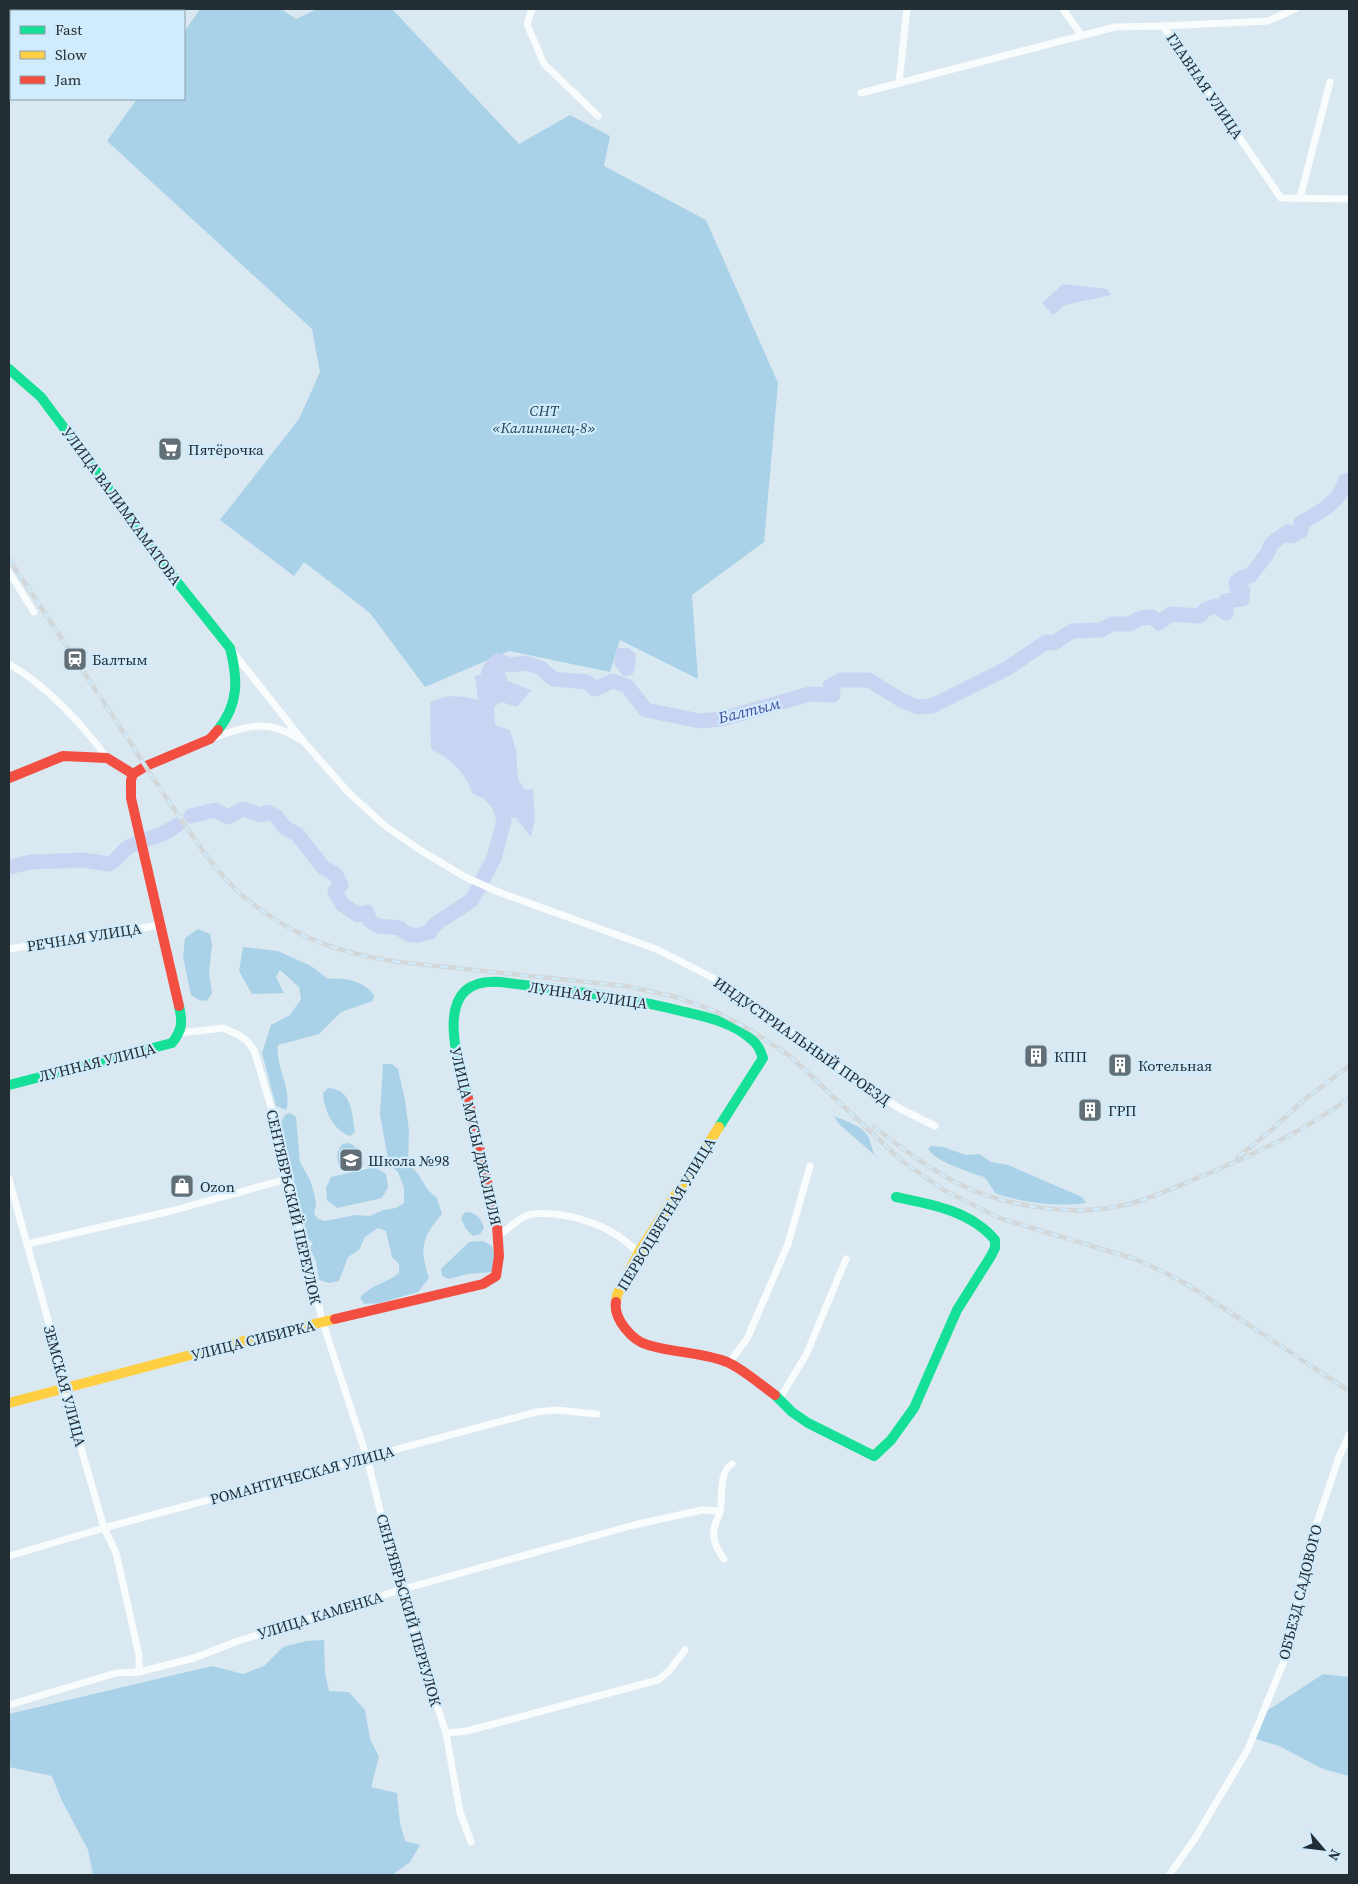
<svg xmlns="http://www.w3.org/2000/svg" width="1358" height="1884" font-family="'Source Serif 4',serif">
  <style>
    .green { fill: #a9d2e8 }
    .water { fill: #c9d4f3 }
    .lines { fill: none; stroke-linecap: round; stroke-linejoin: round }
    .river { stroke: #c9d4f3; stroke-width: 15 }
    .street { stroke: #f9fcfd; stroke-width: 7 }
    .fast { stroke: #16e098; stroke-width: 10 }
    .slow { stroke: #ffcf43; stroke-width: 10 }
    .jam { stroke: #f24e42; stroke-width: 10 }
    .rail-casing { stroke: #d2d7d9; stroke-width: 4.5 }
    .rail { stroke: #d0ebfb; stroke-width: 2.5; stroke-dasharray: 8; stroke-linecap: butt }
    .labels { text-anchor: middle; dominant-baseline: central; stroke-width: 4.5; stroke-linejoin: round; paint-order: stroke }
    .street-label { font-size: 15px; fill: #232e34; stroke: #d0ebfb }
    .park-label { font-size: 15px; font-style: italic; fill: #1f4354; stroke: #d0ebfb }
    .poi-label { font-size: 15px; fill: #232e34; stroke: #d0ebfb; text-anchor: start }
    .water-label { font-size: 16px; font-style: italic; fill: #464e9d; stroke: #d0ebfb }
  </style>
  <rect width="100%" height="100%" fill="#dae8f1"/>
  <g class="green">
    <polygon points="200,9 281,9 296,19 317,9 392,9 519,144 570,115 610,136 604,166 706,220 778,383 764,542 692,595 698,679 620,640 610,672 509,651 425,687 370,613 304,562 294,576 220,520 299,419 320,372 312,329 107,141 137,99 184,99 184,32"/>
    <polygon points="198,929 210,934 212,945 209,972 212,993 207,1001 199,1000 191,995 183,957 185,938"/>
    <path d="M243,947L278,951L311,966L328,979C344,977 364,981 374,995L373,1001L341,1012L319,1034L278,1045C275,1067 293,1090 286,1110L276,1106L262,1053L271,1025L290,1015L301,999L299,987L280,970L276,977L284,993L252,994L239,971Z"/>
    <path d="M383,1064H392L398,1069L405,1100L409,1131L408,1163L418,1174L428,1190L437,1198L442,1214C422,1237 419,1248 429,1278L418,1292L380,1303L364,1304L360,1298C371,1284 386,1284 399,1273V1264L392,1257L386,1231L378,1228L365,1237L359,1250L348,1257L339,1281L329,1283L319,1280L316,1261L310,1248L313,1243L308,1239L286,1149L281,1122L285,1115L290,1113L296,1117L300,1162L310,1180L314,1193L316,1204L314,1214L318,1219L325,1221L356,1215L370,1216L383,1210L396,1208L404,1203V1188L398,1172L389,1164L380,1115Z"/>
    <path d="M328,1088C352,1089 352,1113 355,1132L350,1136C333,1130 324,1111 323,1093Z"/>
    <path d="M834,1116C845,1121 864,1126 869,1138C872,1146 871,1150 877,1157L839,1124Z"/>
    <path d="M348,1143C358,1146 360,1153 364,1163C357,1170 351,1171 341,1170C336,1160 336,1153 342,1144Z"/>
    <path d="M931,1146L943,1147L966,1155L979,1154L991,1162L1008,1165L1082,1197L1086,1203C1056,1207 1023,1203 995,1193L987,1180L984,1177C969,1172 936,1162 928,1149Z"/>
    <polygon points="375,1167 386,1174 388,1187 382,1198 337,1208 327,1200 326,1188 331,1177"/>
    <path d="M465,1212C476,1212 481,1218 484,1228L480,1234L473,1236L466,1229L461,1218Z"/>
    <polygon points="483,1241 492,1246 495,1256 492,1272 467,1274 449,1279 442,1276 441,1269 469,1242"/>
    <polygon points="324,1640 325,1673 329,1691 349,1692 365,1710 370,1739 379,1757 371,1787 397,1793 400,1823 405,1841 420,1845 410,1862 395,1873 394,1875 93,1875 88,1850 61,1799 52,1776 9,1767 9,1714 212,1666 243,1674 264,1666 283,1647 306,1641"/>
    <polygon points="1323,1674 1349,1677 1349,1776 1323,1769 1279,1746 1256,1739 1256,1718"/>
  </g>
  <g class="water">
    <polygon points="1063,284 1107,289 1111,295 1065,305 1053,315 1042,303"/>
    <polygon points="617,648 629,648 636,654 635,669 632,675 623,676 614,664"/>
    <path d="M504,670L508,681L531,690L517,707L501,702L494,707L495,725L510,730L516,751L518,779L525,790L533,789L535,819L531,837L515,817L504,821L484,799L473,794C465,772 452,760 431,749L430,703C445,693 461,696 478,700L475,676L489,672Z"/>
  </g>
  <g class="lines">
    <g class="river">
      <path d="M487,690C488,676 486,670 498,661L511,665L526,663L541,668L553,679L587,682L595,689L613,681L627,686L646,710L700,721L722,719L810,694L833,695L830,686L841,680H869L901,700L917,707L932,706L1008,668L1046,642L1054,643L1072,631L1101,630L1112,624H1129L1141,618L1152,617L1159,623L1171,614L1199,616L1206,609L1215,606L1226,613V601L1242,599L1243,591L1237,588L1236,582L1243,577L1250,576L1267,554L1272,543L1288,532L1291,536L1301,531V523C1318,513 1341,502 1345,481L1349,480"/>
      <path d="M191,816L215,810L228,817L243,809L261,815L267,812L276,816L285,828L297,834L323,867L336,875L341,885L335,891L342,904L358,915L367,912L370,921L378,926L400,928C409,938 418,936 430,932L434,925L472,900L494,858L504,821L499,802"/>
      <path d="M9,867L31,862L83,860L109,864C117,861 120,853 127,848C143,838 162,838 177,825"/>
    </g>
    <g class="street">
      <polyline points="532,9 527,24 544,64 598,116"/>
      <polyline points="1063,9 1082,36"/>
      <polyline points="1163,26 1268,21 1295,9"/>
      <polyline points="899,83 907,9"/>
      <polyline points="861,93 1115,27 1163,26 1281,198 1349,199"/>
      <polyline points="1300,198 1330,82"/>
      <polyline points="9,572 34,612"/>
      <polyline points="232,651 304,742 348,792 384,825 420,850 465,877 501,893 656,949 721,982 880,1096 899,1108 935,1126"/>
      <path d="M9,664C46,685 82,724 107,758"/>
      <path d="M210,739C245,727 266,717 299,739"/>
      <polyline points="9,949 160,925"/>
      <polyline points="180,1033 223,1028 239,1035 247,1041 254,1050 273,1114 323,1323 367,1458 400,1590 446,1733 467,1731 658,1680 669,1671 685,1650"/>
      <polyline points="9,1179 58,1356 64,1389 104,1528 116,1553 139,1655 139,1672"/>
      <path d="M499,1235C510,1229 516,1219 528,1215C536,1212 546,1214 555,1214C580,1217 603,1225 624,1240C629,1244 633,1248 639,1252"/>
      <polyline points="27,1244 171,1211 287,1179"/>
      <polyline points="729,1363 747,1339 788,1244 810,1166"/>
      <polyline points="780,1398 806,1355 846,1259"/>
      <polyline points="9,1556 104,1528 536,1412 556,1410 597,1414"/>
      <path d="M724,1559C719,1552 715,1546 714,1538C712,1529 717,1520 720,1512C723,1499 718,1472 732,1464"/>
      <polyline points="9,1705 116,1673 139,1672 194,1658 238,1641 400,1590 634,1525 702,1510 720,1511"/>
      <polyline points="446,1733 460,1812 471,1842"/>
      <polyline points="1169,1875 1194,1840 1248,1749 1286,1656 1308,1549 1339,1457 1349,1435"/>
    </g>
    <g class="fast">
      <path d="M9,369L41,397L97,472L142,538L230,648C238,679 239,704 218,730"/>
      <path d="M9,1085L172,1043C182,1030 183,1023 179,1006"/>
      <path d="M468,1098C457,1059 430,976 500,982C563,990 624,996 685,1012C707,1017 734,1023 751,1039C758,1044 760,1050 763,1058L719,1127"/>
      <path d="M775,1395L792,1412L808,1423L874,1456L891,1440L914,1408L957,1310L991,1256L995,1248V1240C971,1211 931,1204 896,1197"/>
    </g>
    <g class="slow">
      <polyline points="616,1302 617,1295 639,1252 719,1127"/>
      <polyline points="9,1403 232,1344 335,1319"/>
    </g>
    <g class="jam">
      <polyline points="9,778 63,756 107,758 133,774"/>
      <polyline points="179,1006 131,798 131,780 133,774 146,766 210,739 218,730"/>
      <path d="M616,1302C613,1318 632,1341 648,1345C674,1353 701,1352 727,1362C743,1369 761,1385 775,1395"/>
      <polyline points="335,1319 483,1284 496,1276 499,1256 497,1225 468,1098"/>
    </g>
    <g class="rail-casing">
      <g id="rail">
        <path d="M9,559C50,621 91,683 132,745C147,769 162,792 178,815C200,847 221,880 253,904C298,939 343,954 399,962L625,986L676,997L715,1011L752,1031L790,1056L902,1161L944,1190L999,1218L1135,1259L1164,1272L1193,1288L1349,1391"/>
        <path d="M874,1127C901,1147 929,1169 959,1184C1006,1207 1074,1217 1125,1205C1153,1198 1180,1185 1207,1174C1256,1154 1306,1130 1349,1098"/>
        <polyline points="1238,1157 1268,1133 1305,1099 1349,1066"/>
      </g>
    </g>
    <use href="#rail" class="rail"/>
  </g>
  <defs>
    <g id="supermarket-square" transform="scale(1.25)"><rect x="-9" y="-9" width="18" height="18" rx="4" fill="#636f76" stroke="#d0ebfb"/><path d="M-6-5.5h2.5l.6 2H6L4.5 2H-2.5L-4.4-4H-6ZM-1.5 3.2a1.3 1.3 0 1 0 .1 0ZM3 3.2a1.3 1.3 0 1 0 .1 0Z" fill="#fff"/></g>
    <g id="station-square" transform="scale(1.25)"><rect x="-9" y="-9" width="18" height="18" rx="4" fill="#636f76" stroke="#d0ebfb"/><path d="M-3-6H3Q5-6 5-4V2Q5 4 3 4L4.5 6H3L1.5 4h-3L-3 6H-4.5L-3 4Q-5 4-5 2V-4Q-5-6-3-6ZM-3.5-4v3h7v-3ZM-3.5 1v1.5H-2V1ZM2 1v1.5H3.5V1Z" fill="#fff"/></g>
    <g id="building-square" transform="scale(1.25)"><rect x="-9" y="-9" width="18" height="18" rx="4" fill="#636f76" stroke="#d0ebfb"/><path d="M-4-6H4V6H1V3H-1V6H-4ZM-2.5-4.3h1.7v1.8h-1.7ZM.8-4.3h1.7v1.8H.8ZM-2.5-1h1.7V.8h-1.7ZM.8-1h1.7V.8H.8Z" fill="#fff"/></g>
    <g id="school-square" transform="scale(1.25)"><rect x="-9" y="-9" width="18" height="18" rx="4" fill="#636f76" stroke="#d0ebfb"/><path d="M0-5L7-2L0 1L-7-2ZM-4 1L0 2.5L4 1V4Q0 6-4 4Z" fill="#fff"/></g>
    <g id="shop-square" transform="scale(1.25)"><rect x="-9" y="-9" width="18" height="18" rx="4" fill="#636f76" stroke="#d0ebfb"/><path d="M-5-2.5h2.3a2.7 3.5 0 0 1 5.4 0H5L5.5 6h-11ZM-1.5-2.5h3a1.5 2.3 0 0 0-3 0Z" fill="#fff"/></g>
  </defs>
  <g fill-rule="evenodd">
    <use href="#supermarket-square" x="170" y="449"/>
    <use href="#station-square" x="75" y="659"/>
    <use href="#building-square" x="1036" y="1056"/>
    <use href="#building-square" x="1120" y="1065"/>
    <use href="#building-square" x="1090" y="1110"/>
    <use href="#school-square" x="351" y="1160"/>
    <use href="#shop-square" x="182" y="1186"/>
  </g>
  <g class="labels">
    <g class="street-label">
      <text transform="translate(1205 86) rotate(56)">ГЛАВНАЯ УЛИЦА</text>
      <text transform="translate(122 506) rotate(54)">УЛИЦА ВАЛИМХАМАТОВА</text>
      <text transform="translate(84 937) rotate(-9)">РЕЧНАЯ УЛИЦА</text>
      <text transform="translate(588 995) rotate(8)">ЛУННАЯ УЛИЦА</text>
      <text transform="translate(802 1041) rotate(35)">ИНДУСТРИАЛЬНЫЙ ПРОЕЗД</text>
      <text transform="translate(97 1062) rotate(-14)">ЛУННАЯ УЛИЦА</text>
      <text transform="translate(476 1136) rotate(77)">УЛИЦА МУСЫ ДЖАЛИЛЯ</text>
      <text transform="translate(294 1207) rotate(77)">СЕНТЯБРЬСКИЙ ПЕРЕУЛОК</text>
      <text transform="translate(666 1214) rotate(-59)">ПЕРВОЦВЕТНАЯ УЛИЦА</text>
      <text transform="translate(253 1340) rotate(-14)">УЛИЦА СИБИРКА</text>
      <text transform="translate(65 1386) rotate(75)">ЗЕМСКАЯ УЛИЦА</text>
      <text transform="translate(302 1475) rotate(-15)">РОМАНТИЧЕСКАЯ УЛИЦА</text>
      <text transform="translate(1300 1592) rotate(-76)">ОБЪЕЗД САДОВОГО</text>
      <text transform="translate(409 1610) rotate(74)">СЕНТЯБРЬСКИЙ ПЕРЕУЛОК</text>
      <text transform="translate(320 1615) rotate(-17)">УЛИЦА КАМЕНКА</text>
    </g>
    <g class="park-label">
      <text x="544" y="410">СНТ<tspan x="544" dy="17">«Калининец-8»</tspan></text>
    </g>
    <g class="poi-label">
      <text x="188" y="449">Пятёрочка</text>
      <text x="92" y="659">Балтым</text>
      <text x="1054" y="1056">КПП</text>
      <text x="1138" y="1065">Котельная</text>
      <text x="1108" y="1110">ГРП</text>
      <text x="368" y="1160">Школа №98</text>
      <text x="200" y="1186">Ozon</text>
    </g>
    <g class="water-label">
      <text transform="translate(749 710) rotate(-14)">Балтым</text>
    </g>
  </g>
  <rect width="1358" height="1884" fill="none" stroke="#232e34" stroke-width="20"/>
  <rect x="10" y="10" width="175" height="90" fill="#d0ebfb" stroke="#8b9fab"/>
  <rect x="20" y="26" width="25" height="8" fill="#16e098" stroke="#8b9fab"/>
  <text x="55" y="35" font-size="15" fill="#232e34">Fast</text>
  <rect x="20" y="51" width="25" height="8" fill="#ffcf43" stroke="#8b9fab"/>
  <text x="55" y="60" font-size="15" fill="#232e34">Slow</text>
  <rect x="20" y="76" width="25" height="8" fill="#f24e42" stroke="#8b9fab"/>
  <text x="55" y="85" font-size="15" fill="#232e34">Jam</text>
  <g transform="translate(1323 1849) rotate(118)" stroke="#d0ebfb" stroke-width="4" paint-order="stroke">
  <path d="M0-4L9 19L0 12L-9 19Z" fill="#232e34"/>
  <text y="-8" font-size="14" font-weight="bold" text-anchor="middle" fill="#232e34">N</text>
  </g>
</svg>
